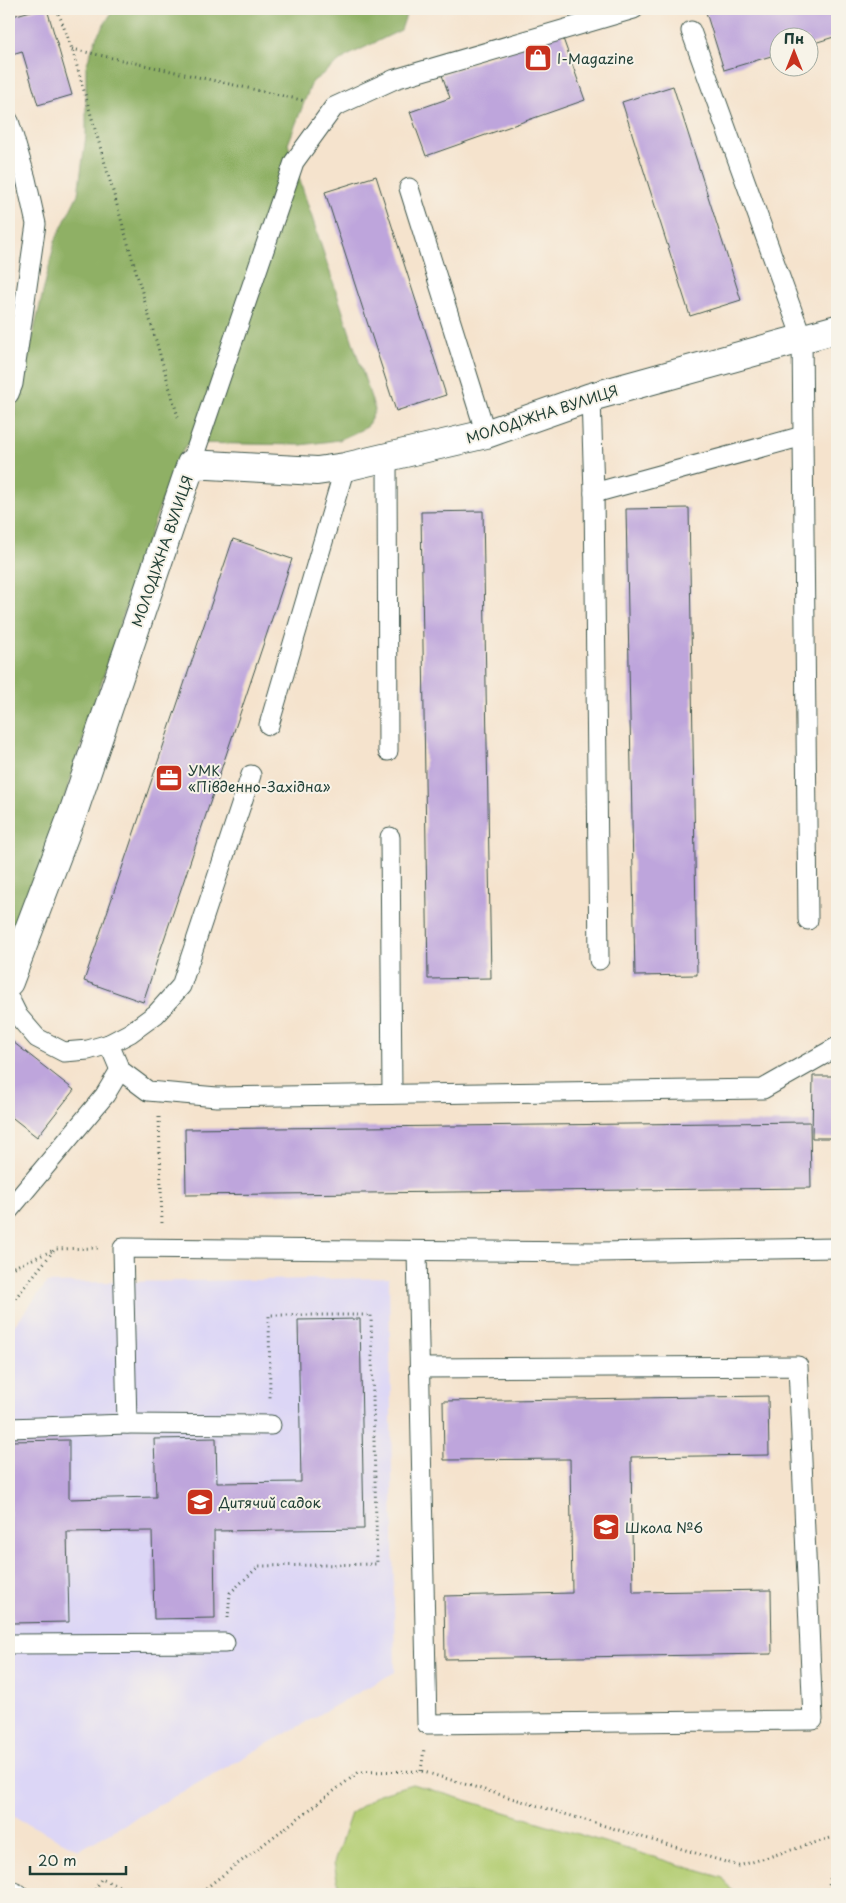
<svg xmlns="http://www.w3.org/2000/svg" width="846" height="1903" font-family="'Playpen Sans',sans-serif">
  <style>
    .built { fill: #dcd6f6 }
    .green { fill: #b4cd73; stroke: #6a8554 }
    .forest { fill: #8fb065; stroke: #57764c }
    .building { fill: #bea5dc }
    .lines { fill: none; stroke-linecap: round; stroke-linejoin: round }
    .service-casing { stroke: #3f564b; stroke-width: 21 }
    .minor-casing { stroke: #3f564b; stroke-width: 30 }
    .path { stroke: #3f564b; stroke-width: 3; stroke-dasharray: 1 4; stroke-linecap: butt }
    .service { stroke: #fff; stroke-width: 19 }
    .minor { stroke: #fff; stroke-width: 28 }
    .labels { text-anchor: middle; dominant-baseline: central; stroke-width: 4; stroke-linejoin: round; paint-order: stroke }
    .poi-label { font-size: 14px; fill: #1f3d34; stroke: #f7f3e8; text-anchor: start }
    .street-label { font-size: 14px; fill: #1f3d34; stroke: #f7f3e8 }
  </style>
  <rect width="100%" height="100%" fill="#f7f3e8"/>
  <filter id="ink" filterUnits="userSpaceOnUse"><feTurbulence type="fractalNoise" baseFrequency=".02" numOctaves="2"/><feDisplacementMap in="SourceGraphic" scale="10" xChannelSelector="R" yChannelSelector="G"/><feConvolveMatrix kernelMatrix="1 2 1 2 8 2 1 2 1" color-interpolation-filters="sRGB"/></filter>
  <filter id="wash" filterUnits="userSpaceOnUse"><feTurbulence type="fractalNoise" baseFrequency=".0096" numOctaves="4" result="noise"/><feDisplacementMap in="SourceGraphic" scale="20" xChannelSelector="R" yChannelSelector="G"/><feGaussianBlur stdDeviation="1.12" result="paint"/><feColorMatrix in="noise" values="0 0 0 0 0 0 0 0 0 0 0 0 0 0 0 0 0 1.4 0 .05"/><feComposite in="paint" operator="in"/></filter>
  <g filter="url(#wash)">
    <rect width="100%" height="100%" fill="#f5e3cd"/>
    <polygon class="built" points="389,1278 395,1672 79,1850 9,1814 9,1332 47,1283"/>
    <polygon class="green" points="412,1784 723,1878 734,1894 340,1894 334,1863 351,1813 379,1794"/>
    <polygon class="forest" points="114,9 408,9 401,30 347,56 312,82 288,144 375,410 367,427 339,440 301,445 188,443 174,465 139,566 48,849 9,944 9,428 14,416 55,241 78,194 86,136 86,66 97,36"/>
    <g id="blocks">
      <g class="building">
        <polygon points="38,9 47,9 72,95 38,105 22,51 9,55 9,17"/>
        <polygon points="705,9 832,9 837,26 837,36 808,45 808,38 778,38 778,54 724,70"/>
        <polygon points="561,33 585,100 426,156 410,112 450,98 442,75"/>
        <polygon points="673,86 741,300 690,316 622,102"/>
        <polygon points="9,155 11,155 20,185 9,188"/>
        <polygon points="376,176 446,395 396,411 325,192"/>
        <polygon points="835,456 837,456 837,507 836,507"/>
        <polygon points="689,508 697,975 635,976 626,509"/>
        <polygon points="483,511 491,978 428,979 421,512"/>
        <polygon points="233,539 292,559 143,1002 84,981"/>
        <polygon points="13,1042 74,1090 37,1137 9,1115 9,1047"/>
        <polygon points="813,1076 837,1076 837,1138 812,1138"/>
        <polygon points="810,1122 811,1188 186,1195 185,1129"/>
        <polygon points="360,1319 364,1529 214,1531 215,1618 154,1619 152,1531 67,1532 69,1622 12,1623 9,1441 69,1440 69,1499 156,1497 154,1439 216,1438 217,1483 301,1482 298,1320"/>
        <polygon points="768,1396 769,1455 631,1457 633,1592 771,1590 772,1654 445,1659 444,1596 572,1593 570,1459 444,1460 443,1401"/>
      </g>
    </g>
  </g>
  <g filter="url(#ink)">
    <use href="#blocks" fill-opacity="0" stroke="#3f564b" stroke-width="1"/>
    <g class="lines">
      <g class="service-casing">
        <g id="service">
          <polyline points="691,31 802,338 808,920"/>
          <polyline points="9,121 26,179 36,224 13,384 9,394"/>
          <polyline points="409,188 486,434"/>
          <polyline points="591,397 594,493 599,960"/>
          <polyline points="387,458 388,751"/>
          <polyline points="191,464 294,162 334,107 395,79 634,9"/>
          <polyline points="594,493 803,436"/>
          <polyline points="269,725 345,467"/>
          <polyline points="390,837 392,1094"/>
          <polyline points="9,998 18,1016 37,1038 64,1052 88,1050 109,1044 120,1070 148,1091 217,1097 763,1089 837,1047"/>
          <polyline points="109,1044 130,1033 156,1014 181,986 251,775"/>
          <polyline points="9,1210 105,1095 120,1070"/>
          <polyline points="417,1251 427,1724 813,1720 798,1366 419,1368"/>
          <polyline points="127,1424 271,1425"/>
          <polyline points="9,1428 127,1424 123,1248 599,1252 837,1248"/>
          <polyline points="9,1644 225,1643"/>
          <polyline points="9,1890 18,1894"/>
        </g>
      </g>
      <g class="minor-casing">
        <polyline id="minor" points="9,982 73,813 191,464 317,471 345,467 486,434 591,397 837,329"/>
      </g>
      <g class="path">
        <polyline points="57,9 72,49 178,417"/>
        <polyline points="72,49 306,101"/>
        <polyline points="159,1117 162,1224"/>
        <polyline points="9,1269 54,1250"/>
        <polyline points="9,1306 55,1249 98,1248"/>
        <polyline points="228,1618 230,1593 259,1566 377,1564 371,1315 269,1315 270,1398"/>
        <polyline points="421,1771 424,1749"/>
        <polyline points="93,1894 101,1879 139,1894"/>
        <polyline points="198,1894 359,1772 421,1771 739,1866 837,1836"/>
        <polyline points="827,1894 837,1848"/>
      </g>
      <use href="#service" class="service"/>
      <use href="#minor" class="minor"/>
    </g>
  </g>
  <defs>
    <g id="shop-square" transform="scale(1.4375)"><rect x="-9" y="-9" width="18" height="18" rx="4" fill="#c8321e" stroke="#f7f3e8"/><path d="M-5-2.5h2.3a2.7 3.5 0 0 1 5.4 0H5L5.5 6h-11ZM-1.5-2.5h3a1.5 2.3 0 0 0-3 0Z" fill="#fff"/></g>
    <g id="office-square" transform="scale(1.4375)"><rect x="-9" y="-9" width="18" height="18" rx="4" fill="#c8321e" stroke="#f7f3e8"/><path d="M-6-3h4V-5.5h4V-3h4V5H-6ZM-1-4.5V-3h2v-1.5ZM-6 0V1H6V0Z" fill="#fff"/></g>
    <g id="school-square" transform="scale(1.4375)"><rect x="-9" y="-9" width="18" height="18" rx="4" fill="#c8321e" stroke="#f7f3e8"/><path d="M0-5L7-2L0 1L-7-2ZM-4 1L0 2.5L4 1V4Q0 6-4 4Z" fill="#fff"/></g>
  </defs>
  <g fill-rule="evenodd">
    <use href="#shop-square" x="538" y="58"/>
    <use href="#office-square" x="169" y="778"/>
    <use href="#school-square" x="200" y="1502"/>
    <use href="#school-square" x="606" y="1527"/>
  </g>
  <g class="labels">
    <g class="poi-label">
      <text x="557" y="58">I-Magazine</text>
      <text x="188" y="770">УМК<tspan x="188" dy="16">«Південно-Західна»</tspan></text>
      <text x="219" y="1502">Дитячий садок</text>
      <text x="625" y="1527">Школа №6</text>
    </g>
    <g class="street-label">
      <text transform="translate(542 414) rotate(-18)">МОЛОДІЖНА ВУЛИЦЯ</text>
      <text transform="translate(162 551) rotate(-71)">МОЛОДІЖНА ВУЛИЦЯ</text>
    </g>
  </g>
  <rect width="846" height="1903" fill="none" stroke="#f7f3e8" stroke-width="30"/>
  <g transform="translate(794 52)"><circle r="24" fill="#f7f3e8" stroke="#a1aaa0"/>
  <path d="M0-4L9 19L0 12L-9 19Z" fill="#c8321e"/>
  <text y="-8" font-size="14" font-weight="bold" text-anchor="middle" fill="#1f3d34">Пн</text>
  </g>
  <path d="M30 1866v8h96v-8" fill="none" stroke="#1f3d34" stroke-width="2.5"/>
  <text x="38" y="1866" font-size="15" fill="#1f3d34" stroke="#f7f3e8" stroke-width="4" paint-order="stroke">20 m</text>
</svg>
